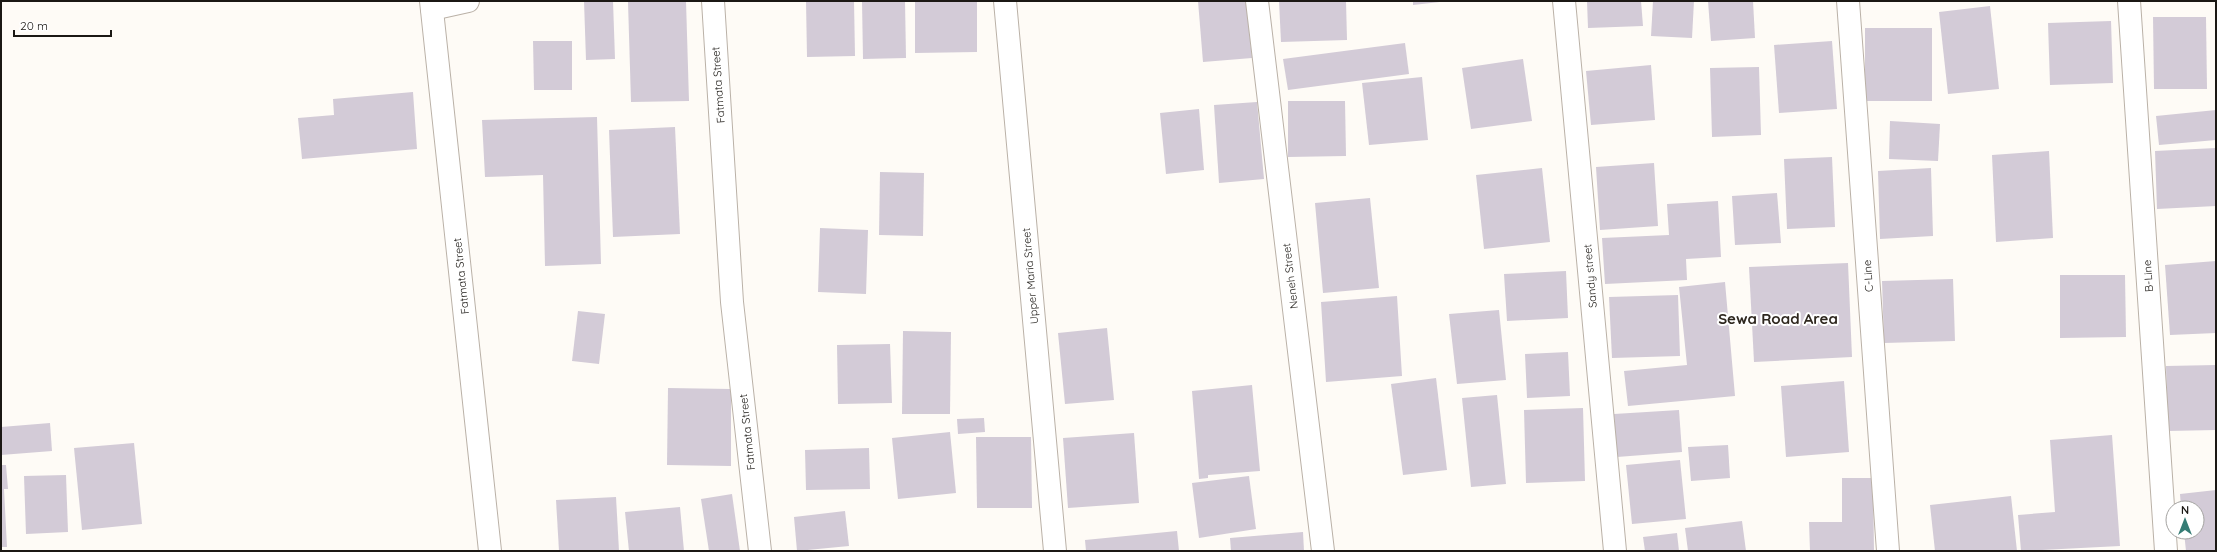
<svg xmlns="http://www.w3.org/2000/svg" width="2217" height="552" font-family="Quicksand,sans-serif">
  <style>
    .building { fill: #d3cbd7 }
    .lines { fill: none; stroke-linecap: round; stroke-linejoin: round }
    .minor-casing { stroke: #bab1a7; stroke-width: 24 }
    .minor { stroke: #fff; stroke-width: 22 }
    .labels { text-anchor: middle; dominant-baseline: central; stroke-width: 4; stroke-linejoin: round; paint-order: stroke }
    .street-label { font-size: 11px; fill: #1b1814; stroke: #fff }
    .district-label { font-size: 15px; font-weight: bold; fill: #2f281f; stroke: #fff }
  </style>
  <rect width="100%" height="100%" fill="#fefbf6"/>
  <g class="building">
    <polygon points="584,1 613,1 615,59 586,60"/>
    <polygon points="686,1 689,101 631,102 628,2"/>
    <polygon points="806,1 854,1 855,56 807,57"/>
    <polygon points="862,1 905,1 906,58 863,59"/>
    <polygon points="915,1 977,1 977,52 915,53"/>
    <polygon points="1198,1 1246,1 1252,58 1203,62"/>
    <polygon points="1279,1 1346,1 1347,40 1281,42"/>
    <polygon points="1413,1 1440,1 1440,2 1413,5"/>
    <polygon points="1587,1 1641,1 1643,26 1588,28"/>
    <polygon points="1653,1 1694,1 1692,38 1651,36"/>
    <polygon points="1708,1 1753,1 1755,38 1711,41"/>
    <polygon points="1990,6 1999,89 1948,94 1939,12"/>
    <polygon points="2153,17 2206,17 2207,89 2154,89"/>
    <polygon points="2111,21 2113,83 2050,85 2048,23"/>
    <rect x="1865" y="28" width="67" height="73"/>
    <polygon points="533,41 572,41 572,90 534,90"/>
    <polygon points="1832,41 1837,109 1779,113 1774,45"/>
    <polygon points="1405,43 1409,74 1288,90 1283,59"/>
    <polygon points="1523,59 1532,121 1471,129 1462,68"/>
    <polygon points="1651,65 1655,120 1591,125 1586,71"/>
    <polygon points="1759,67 1761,135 1712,137 1710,68"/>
    <polygon points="1422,77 1428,140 1369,145 1362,83"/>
    <polygon points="413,92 417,149 302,159 298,118 334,115 333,99"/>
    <polygon points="1288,101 1345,101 1346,156 1288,157"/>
    <polygon points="1257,102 1264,179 1219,183 1214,105"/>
    <polygon points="1199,109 1204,170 1166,174 1160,113"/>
    <polygon points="2216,110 2216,140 2159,145 2156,116"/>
    <polygon points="597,117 601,264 545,266 543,175 485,177 482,120"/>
    <polygon points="1890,121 1940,124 1938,161 1889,159"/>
    <polygon points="675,127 680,234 613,237 609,130"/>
    <polygon points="2216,148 2216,206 2157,209 2155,151"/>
    <polygon points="2049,151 2053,238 1996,242 1992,155"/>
    <polygon points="1832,157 1835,227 1787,229 1784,159"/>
    <polygon points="1654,163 1658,226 1600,230 1596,167"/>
    <polygon points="1542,168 1550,242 1484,249 1476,175"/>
    <polygon points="1931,168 1933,236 1880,239 1878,171"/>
    <polygon points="880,172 924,173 923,236 879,235"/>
    <polygon points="1777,193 1781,243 1735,245 1732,196"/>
    <polygon points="1370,198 1379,288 1323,293 1315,203"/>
    <polygon points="1718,201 1721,257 1686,259 1687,280 1605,284 1602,238 1669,235 1667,204"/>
    <polygon points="820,228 868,230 866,294 818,292"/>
    <polygon points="2216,261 2216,333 2170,335 2165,265"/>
    <polygon points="1848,263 1852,357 1754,362 1749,267"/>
    <polygon points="1566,271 1568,318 1507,321 1504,274"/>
    <polygon points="2060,275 2125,275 2126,337 2060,338"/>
    <polygon points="1953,279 1955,341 1884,343 1882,281"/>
    <polygon points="1725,282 1735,396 1628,406 1624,371 1687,365 1679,287"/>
    <polygon points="1678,295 1680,356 1612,358 1609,297"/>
    <polygon points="1397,296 1402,376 1326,382 1321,302"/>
    <polygon points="1499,310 1506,380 1457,384 1449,314"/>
    <polygon points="578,311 605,314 599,364 572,361"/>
    <polygon points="1107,328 1114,400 1065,404 1058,333"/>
    <polygon points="903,331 951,332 950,414 902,414"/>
    <polygon points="890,344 892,403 838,404 837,345"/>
    <polygon points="1568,352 1570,396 1527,398 1525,354"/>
    <polygon points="2216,365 2216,430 2168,431 2166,366"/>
    <polygon points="1436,378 1447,470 1403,475 1391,384"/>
    <polygon points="1844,381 1849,452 1786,457 1781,386"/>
    <polygon points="1252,385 1260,471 1208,475 1208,478 1199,479 1192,391"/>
    <polygon points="668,388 731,389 731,466 667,465"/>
    <polygon points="1497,395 1506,484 1471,487 1462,398"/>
    <polygon points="1583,408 1585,481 1526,483 1524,410"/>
    <polygon points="1679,410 1682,452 1617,457 1614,414"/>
    <polygon points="984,418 985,432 958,434 957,419"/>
    <polygon points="50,423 52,451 1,455 1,427"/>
    <polygon points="950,432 956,493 898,499 892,438"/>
    <polygon points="1134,433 1139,503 1068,508 1063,438"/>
    <polygon points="2112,435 2120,546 2021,551 2018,515 2055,512 2050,440"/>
    <polygon points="976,437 1031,437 1032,508 977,508"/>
    <polygon points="134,443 142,524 82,530 74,448"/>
    <polygon points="1728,445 1730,478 1691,481 1688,447"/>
    <polygon points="869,448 870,489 806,490 805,450"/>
    <polygon points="1680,460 1686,519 1632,524 1626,465"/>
    <polygon points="1,465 6,465 8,489 4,489 7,547 1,547"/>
    <polygon points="66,475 68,532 26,534 24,476"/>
    <polygon points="1249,476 1256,529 1199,538 1192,483"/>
    <polygon points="1842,478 1873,478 1874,551 1810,551 1809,522 1842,522"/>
    <polygon points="2216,490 2216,551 2186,551 2184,532 2197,532 2197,508 2181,508 2180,494"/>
    <polygon points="732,494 740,551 709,551 701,499"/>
    <polygon points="2011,496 2017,551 1935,551 1930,505"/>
    <polygon points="616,497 619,551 559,551 556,500"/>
    <polygon points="680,507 684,551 629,551 625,512"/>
    <polygon points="845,511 849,546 797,551 794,517"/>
    <polygon points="1742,521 1746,551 1688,551 1685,528"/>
    <polygon points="1177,531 1179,551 1086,551 1085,540"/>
    <polygon points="1303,532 1304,551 1231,551 1230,538"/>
    <polygon points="1677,533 1679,551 1645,551 1643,537"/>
  </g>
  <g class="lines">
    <g class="minor-casing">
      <g id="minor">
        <polyline points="431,1 490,551"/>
        <polyline points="713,1 732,302 760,551"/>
        <polyline points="1005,1 1055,551"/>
        <polyline points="1257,1 1323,551"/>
        <polyline points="1564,1 1615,551"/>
        <polyline points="1848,1 1888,551"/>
        <polyline points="2129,1 2166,551"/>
        <polyline points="432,9 468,1"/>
      </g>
    </g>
    <use href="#minor" class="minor"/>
  </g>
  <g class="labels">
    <g class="street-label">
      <text transform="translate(718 85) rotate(-94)">Fatmata Street</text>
      <text transform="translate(461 276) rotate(-96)">Fatmata Street</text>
      <text transform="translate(1030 276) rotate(-95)">Upper Maria Street</text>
      <text transform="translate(1290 276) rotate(-97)">Neneh Street</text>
      <text transform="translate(1590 276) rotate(-95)">Sandy street</text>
      <text transform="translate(1868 276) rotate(-94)">C-Line</text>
      <text transform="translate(2148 276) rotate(-94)">B-Line</text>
      <text transform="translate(747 432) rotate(-96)">Fatmata Street</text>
    </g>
    <g class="district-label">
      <text x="1778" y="318">Sewa Road Area</text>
    </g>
  </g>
  <rect width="2217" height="552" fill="none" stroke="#1b1814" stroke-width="4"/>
  <g transform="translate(2185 520)"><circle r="19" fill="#ffffff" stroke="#a4a3a1"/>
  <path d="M0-3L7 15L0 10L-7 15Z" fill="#357c75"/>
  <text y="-6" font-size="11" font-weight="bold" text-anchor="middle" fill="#1b1814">N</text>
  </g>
  <path d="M14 30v6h97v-6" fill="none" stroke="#1b1814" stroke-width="2"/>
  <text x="20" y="30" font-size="12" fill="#1b1814" stroke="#ffffff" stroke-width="3" paint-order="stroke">20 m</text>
</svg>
